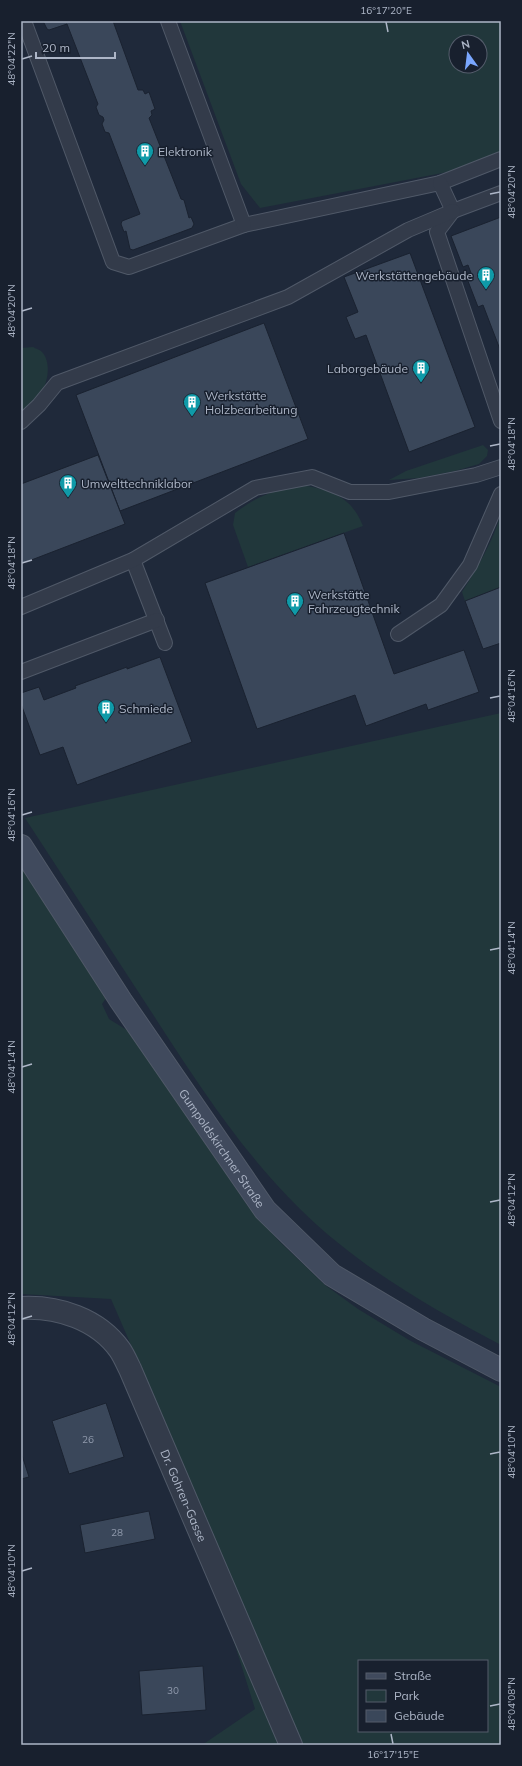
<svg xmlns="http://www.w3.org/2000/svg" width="522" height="1766" font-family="Mulish,sans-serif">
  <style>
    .green { fill: #21373b; fill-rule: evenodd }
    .building { fill: #3a475a; stroke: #1a2230 }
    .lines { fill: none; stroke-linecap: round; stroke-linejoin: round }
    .lane-casing { stroke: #505968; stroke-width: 16 }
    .street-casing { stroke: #505968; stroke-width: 24 }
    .secondary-casing { stroke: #505968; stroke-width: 24 }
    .lane { stroke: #333b4a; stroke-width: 14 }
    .street { stroke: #333b4a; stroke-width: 22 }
    .secondary { stroke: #404a5d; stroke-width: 22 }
    .ticks { fill: none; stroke: #adb6c7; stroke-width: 1.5 }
    .labels { text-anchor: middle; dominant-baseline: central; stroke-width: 3; stroke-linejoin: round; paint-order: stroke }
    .number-label { font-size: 10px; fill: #909aac }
    .poi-label { font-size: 12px; fill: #adb6c7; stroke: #18202e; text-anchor: start }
    .street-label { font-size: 12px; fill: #adb6c7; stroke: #18202e }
    .neatline { fill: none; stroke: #adb6c7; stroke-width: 1.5 }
    .ticks-label { font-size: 10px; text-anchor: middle; fill: #adb6c7 }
  </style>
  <rect width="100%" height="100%" fill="#1f293a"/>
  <g class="green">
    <path d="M180,21H501V152L458,170L260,208L241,184ZM456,42H480V66H456Z"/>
    <path d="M33,347C35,348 39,350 41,351C52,361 48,383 41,393C35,401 27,408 21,415V348Z"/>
    <polygon points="483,445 488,450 487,456 479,464 455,471 419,478 389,480 406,471"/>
    <path d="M301,485C331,490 351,496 363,526L248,567L233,525L235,513C258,495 273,491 301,485Z"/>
    <path d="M501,514V587L465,601L462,592C478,567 492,543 501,514Z"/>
    <path d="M501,713V1345C429,1307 359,1267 300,1209C242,1152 198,1084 154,1016C111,950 68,884 25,818Z"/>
    <path d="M21,867L106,998L102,1004L109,1019L130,1032L247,1205L279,1241L325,1285L358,1309L409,1340L501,1387V1745H202L255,1709L167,1428L111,1299L21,1294ZM359,1661H487V1731H359Z"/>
  </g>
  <g class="building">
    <polygon points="43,21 113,21 138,90 143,90 145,94 149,92 155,109 151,111 152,115 149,118 181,199 184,200 189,218 191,217 194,224 192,228 133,250 130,249 126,231 124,232 121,224 122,221 140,214 109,133 105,132 102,124 104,120 103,117 99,115 96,107 98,104 67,24 49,30 47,29"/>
    <polygon points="501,217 501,352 483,305 478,307 466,276 471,273 468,265 463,267 451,236"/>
    <polygon points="410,253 475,427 409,452 366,335 355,339 346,317 358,312 344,277"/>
    <polygon points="264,323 308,439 120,511 76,395"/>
    <polygon points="98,455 125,524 21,564 21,484"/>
    <polygon points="344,533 394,674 464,650 479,692 428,710 426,704 366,726 355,695 257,729 205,583"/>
    <polygon points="501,587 501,643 483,649 465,601"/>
    <polygon points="160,657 192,742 77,785 63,747 40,755 21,704 21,693 39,687 44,700 76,688 75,686 127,667 127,669"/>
    <polygon points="106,1403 124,1457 69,1474 52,1421"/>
    <polygon points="21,1452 29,1477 21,1479"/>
    <polygon points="149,1511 155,1539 85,1553 80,1525"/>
    <polygon points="203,1666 206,1710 142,1715 139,1671"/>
  </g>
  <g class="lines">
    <g class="lane-casing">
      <g id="lane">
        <polyline points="24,21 113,262 129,267 244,225 440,183 501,159"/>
        <polyline points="168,21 244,225"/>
        <polyline points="440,183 453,211 501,193"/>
        <polyline points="453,211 437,232 501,421"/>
        <polyline points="21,422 39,405 57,383 288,297 408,230 453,211"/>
        <polyline points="133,560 165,643"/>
        <polyline points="21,607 133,560 255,488 312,477 350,492 389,492 476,475 501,467"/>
        <polyline points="398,634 441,605 470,565 501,494"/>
        <polyline points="21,672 157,620"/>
      </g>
    </g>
    <g class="street-casing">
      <g id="street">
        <path id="s1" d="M21,1308C58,1306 98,1319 120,1350C124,1356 127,1363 130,1369L291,1745"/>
      </g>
    </g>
    <g class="secondary-casing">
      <g id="secondary">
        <path id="s2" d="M21,846L121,1001L265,1210L332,1275L423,1329L501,1370"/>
      </g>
    </g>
    <use href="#lane" class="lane"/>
    <use href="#street" class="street"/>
    <use href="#secondary" class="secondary"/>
  </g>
  <path class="ticks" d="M386,22L388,32M22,59L32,56M490,194L500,192M22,311L32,308M490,446L500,444M22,563L32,560M490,698L500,696M22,815L32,812M490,950L500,948M22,1067L32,1064M490,1202L500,1200M22,1319L32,1316M490,1454L500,1452M22,1571L32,1568M490,1706L500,1704M391,1734L393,1744"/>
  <defs>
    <g id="building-pin" transform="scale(0.9)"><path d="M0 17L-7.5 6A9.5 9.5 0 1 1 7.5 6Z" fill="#0f9aa8" stroke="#18202e"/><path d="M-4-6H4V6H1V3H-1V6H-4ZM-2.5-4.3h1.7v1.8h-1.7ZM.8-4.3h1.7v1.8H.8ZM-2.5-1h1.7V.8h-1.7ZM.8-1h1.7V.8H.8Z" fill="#fff"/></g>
  </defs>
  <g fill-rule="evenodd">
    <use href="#building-pin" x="145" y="151"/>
    <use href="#building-pin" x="486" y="275"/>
    <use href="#building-pin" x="421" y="368"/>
    <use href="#building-pin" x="192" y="402"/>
    <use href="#building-pin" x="68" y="483"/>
    <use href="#building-pin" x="295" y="601"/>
    <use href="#building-pin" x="106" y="708"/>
  </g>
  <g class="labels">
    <g class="number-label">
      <text x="88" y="1439">26</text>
      <text x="117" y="1532">28</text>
      <text x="173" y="1690">30</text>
    </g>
    <g class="poi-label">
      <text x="158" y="151">Elektronik</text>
      <text x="473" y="275" text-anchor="end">Werkstättengebäude</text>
      <text x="408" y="368" text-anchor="end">Laborgebäude</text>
      <text x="205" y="395">Werkstätte<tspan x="205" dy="14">Holzbearbeitung</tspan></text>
      <text x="81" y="483">Umwelttechniklabor</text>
      <text x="308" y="594">Werkstätte<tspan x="308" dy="14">Fahrzeugtechnik</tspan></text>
      <text x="119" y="708">Schmiede</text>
    </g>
    <g class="street-label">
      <text stroke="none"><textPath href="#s2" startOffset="363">Gumpoldskirchner Straße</textPath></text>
      <text stroke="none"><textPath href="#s1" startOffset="271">Dr. Gohren-Gasse</textPath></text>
    </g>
  </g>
  <rect width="522" height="1766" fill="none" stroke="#18202e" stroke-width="44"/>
  <rect x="358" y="1660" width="130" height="72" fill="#18202e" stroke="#545c6b"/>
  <rect x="366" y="1673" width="20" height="6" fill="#404a5d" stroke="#545c6b"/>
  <text x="394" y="1680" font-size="12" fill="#adb6c7">Straße</text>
  <rect x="366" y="1690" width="20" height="12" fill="#21373b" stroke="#545c6b"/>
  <text x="394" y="1700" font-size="12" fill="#adb6c7">Park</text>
  <rect x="366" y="1710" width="20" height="12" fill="#3a475a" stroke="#545c6b"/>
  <text x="394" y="1720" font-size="12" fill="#adb6c7">Gebäude</text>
  <g transform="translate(468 54) rotate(346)"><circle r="19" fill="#18202e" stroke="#545c6b"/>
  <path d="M0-3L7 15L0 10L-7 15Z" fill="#7aa7ff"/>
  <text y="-6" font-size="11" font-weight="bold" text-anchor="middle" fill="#adb6c7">N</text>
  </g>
  <path d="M36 52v6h79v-6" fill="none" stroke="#adb6c7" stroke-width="2"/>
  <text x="42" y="52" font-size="12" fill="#adb6c7" stroke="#18202e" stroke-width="3" paint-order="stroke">20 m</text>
  <rect x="22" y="22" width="478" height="1722" class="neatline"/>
  <g class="ticks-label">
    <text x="386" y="14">16°17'20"E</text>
    <text transform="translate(11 59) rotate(-90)" y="4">48°04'22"N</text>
    <text transform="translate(511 192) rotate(-90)" y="4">48°04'20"N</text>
    <text transform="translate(11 311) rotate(-90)" y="4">48°04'20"N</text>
    <text transform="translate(511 444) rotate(-90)" y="4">48°04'18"N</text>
    <text transform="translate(11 563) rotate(-90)" y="4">48°04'18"N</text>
    <text transform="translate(511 696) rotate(-90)" y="4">48°04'16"N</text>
    <text transform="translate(11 815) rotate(-90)" y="4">48°04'16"N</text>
    <text transform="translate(511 948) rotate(-90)" y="4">48°04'14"N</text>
    <text transform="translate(11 1067) rotate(-90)" y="4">48°04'14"N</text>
    <text transform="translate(511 1200) rotate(-90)" y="4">48°04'12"N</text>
    <text transform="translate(11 1319) rotate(-90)" y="4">48°04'12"N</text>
    <text transform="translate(511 1452) rotate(-90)" y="4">48°04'10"N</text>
    <text transform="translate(11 1571) rotate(-90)" y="4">48°04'10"N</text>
    <text transform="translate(511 1704) rotate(-90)" y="4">48°04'08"N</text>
    <text x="393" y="1758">16°17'15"E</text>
  </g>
</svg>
